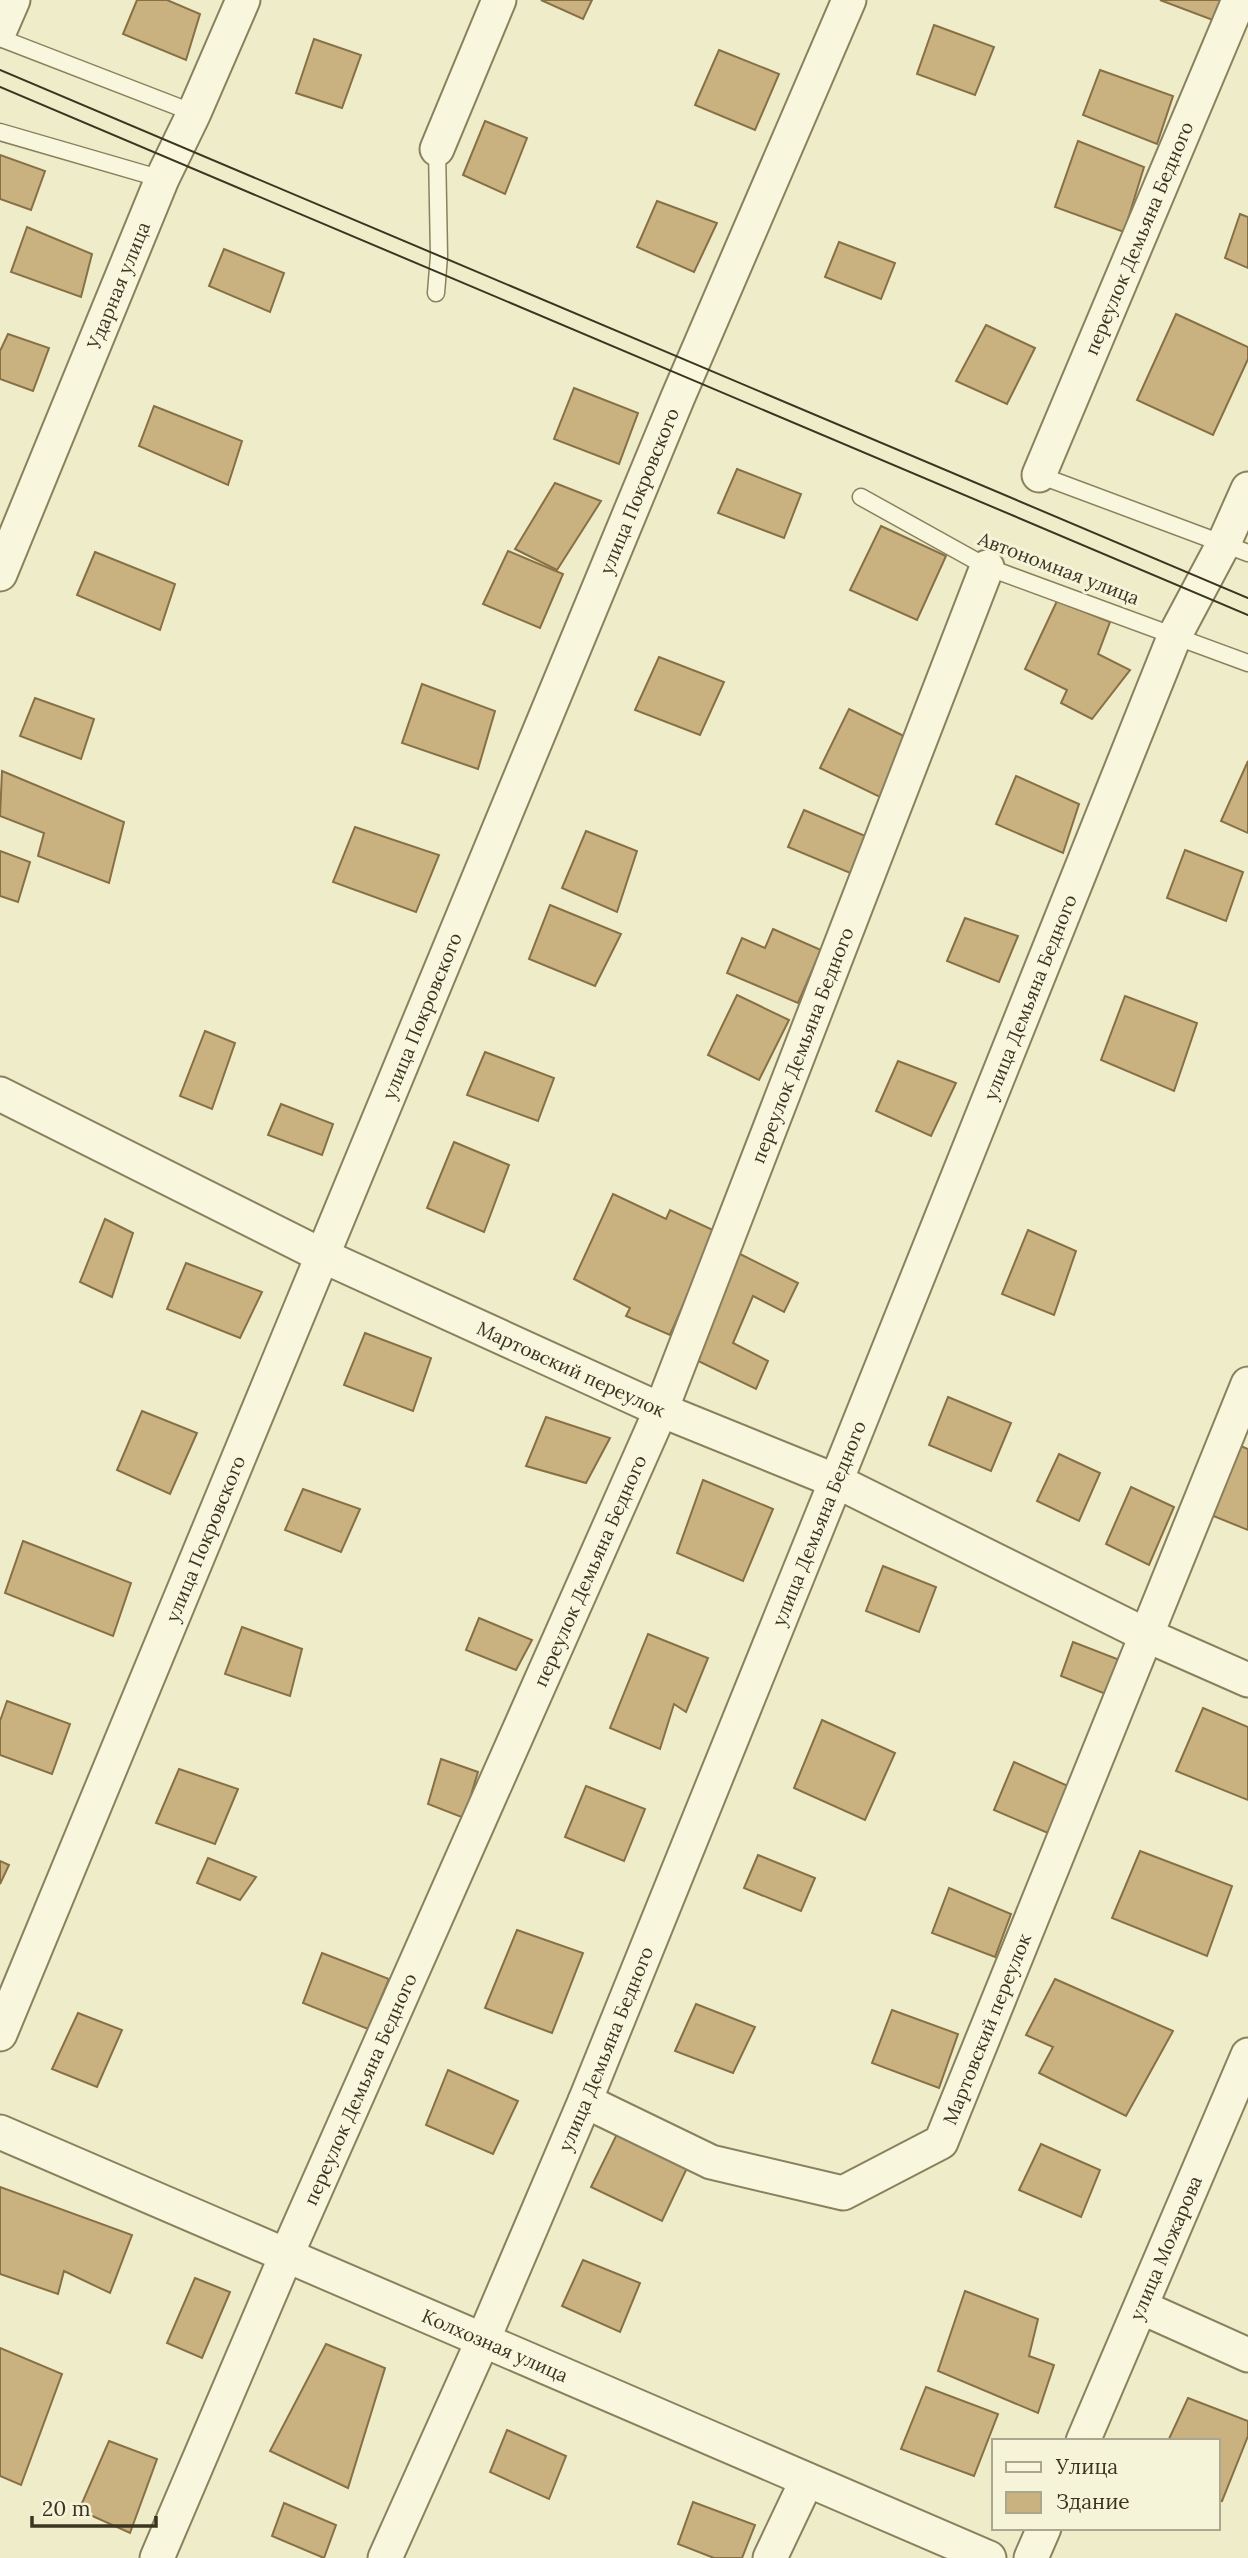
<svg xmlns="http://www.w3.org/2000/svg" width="1248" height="2558" font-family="Lora,serif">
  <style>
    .building { fill: #cab180; stroke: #887045; stroke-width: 2 }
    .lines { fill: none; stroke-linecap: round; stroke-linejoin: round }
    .service-casing { stroke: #8a805e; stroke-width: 19 }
    .minor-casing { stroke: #8a805e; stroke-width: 37 }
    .service { stroke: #f8f7dd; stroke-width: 16 }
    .minor { stroke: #f8f7dd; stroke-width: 33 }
    .tram { stroke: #3b3421; stroke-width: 2 }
    .labels { text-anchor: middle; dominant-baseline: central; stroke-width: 6; stroke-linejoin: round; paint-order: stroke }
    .street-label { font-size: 19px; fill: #3b3421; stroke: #f5f4d9 }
  </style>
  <rect width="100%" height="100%" fill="#eeecc9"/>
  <g class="building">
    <polygon points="137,0 167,0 200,14 186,60 123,34"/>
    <polygon points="541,0 592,0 583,19"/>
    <polygon points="1160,0 1227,0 1218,22"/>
    <polygon points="934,25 994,47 975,95 917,74"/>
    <polygon points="314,39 361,55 342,108 296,93"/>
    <polygon points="719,50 779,74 755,130 695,105"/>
    <polygon points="1100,70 1173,96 1157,144 1083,115"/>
    <polygon points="485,121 527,138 505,194 463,175"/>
    <polygon points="1078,141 1144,167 1124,232 1055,207"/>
    <polygon points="0,155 45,171 31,210 0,199"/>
    <polygon points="657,201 717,223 694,272 637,247"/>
    <polygon points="1240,214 1248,217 1248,268 1225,258"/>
    <polygon points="27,227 92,254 81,297 11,272"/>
    <polygon points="839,242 895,263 881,299 825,277"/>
    <polygon points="224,249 284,273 270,312 209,286"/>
    <polygon points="1176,314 1248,347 1248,359 1213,435 1137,400"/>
    <polygon points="986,325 1035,348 1007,404 956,381"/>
    <polygon points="8,334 49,348 33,391 0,379 0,351"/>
    <polygon points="574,388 638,413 619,464 554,439"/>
    <polygon points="154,406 242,441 228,485 139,446"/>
    <polygon points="737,469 801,494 784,538 718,513"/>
    <polygon points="555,483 601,501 557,570 515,549"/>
    <polygon points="881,526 946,556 917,620 850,590"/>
    <polygon points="508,551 563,574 540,628 483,604"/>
    <polygon points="95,552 175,584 160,630 77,595"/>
    <polygon points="1057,601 1110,622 1098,654 1130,670 1092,719 1061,703 1067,690 1025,669"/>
    <polygon points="659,657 724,682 700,735 635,710"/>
    <polygon points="422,684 495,711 478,769 402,743"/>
    <polygon points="35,698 94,719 81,759 20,736"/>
    <polygon points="849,709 908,738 880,797 820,768"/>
    <polygon points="1248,761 1248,833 1221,821"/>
    <polygon points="2,771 124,822 109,883 38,856 44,833 0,816"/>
    <polygon points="1016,776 1079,804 1063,853 996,824"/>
    <polygon points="804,810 870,838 855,875 788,847"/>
    <polygon points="355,827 439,855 416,912 333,882"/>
    <polygon points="586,831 637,851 617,912 562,888"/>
    <polygon points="1185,850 1243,872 1226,921 1167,898"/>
    <polygon points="0,851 30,862 18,902 0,896"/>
    <polygon points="550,905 621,934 595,986 529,959"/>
    <polygon points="965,918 1018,936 999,982 947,961"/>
    <polygon points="773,929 821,950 798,1003 727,973 742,938 765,948"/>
    <polygon points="737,995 789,1020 759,1080 708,1055"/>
    <polygon points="1125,996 1197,1023 1174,1091 1101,1060"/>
    <polygon points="205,1031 235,1043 212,1109 180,1096"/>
    <polygon points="485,1052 554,1078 538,1121 467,1095"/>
    <polygon points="898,1061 956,1083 931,1136 876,1111"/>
    <polygon points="281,1104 333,1124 322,1155 268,1135"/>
    <polygon points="454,1142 509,1165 484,1232 427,1208"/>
    <polygon points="613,1194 666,1219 670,1210 715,1231 670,1335 626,1316 630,1308 574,1279"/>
    <polygon points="105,1219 133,1233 112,1297 80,1282"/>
    <polygon points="1028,1230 1076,1251 1054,1315 1002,1294"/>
    <polygon points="738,1253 798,1283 784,1312 753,1296 733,1343 768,1361 756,1389 692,1358"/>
    <polygon points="186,1263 262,1292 240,1338 167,1309"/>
    <polygon points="365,1333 431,1358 413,1411 344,1385"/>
    <polygon points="948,1397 1011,1423 991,1471 929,1445"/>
    <polygon points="142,1411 197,1433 170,1494 117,1470"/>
    <polygon points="546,1417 610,1438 586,1483 526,1466"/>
    <polygon points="1236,1444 1248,1449 1248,1530 1206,1513"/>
    <polygon points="1059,1454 1100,1473 1079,1521 1037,1501"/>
    <polygon points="703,1480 773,1509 743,1581 677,1553"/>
    <polygon points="1131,1487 1174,1507 1149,1565 1106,1544"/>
    <polygon points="303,1489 360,1509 341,1552 285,1530"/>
    <polygon points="23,1541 131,1583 113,1636 5,1593"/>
    <polygon points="883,1566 936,1587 919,1632 866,1611"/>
    <polygon points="479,1618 532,1640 516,1670 466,1650"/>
    <polygon points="242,1627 302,1649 290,1696 225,1674"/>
    <polygon points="648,1634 708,1658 686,1712 674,1704 660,1749 610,1728"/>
    <polygon points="1073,1642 1125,1662 1113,1697 1061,1676"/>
    <polygon points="7,1701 70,1724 52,1774 0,1755 0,1721"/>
    <polygon points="1203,1708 1248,1727 1248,1800 1176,1771"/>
    <polygon points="822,1720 895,1753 865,1820 794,1788"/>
    <polygon points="441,1759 478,1772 464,1818 428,1804"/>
    <polygon points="1014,1762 1068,1786 1048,1833 994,1810"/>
    <polygon points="179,1769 238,1789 215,1844 156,1823"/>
    <polygon points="586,1786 645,1809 624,1861 565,1837"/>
    <polygon points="1140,1851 1232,1886 1207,1956 1112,1918"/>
    <polygon points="758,1855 815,1878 801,1911 744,1888"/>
    <polygon points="208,1858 256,1877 240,1900 197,1883"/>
    <polygon points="0,1861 9,1865 0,1884"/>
    <polygon points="949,1888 1011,1914 995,1957 932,1933"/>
    <polygon points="517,1930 583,1953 552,2033 485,2008"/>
    <polygon points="322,1953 389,1979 368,2029 303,2003"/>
    <polygon points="1055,1979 1173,2031 1126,2116 1039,2073 1053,2047 1026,2035"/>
    <polygon points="696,2004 755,2027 733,2073 675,2051"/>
    <polygon points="892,2010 958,2034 939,2088 872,2063"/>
    <polygon points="78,2013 122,2030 97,2087 52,2069"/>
    <polygon points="448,2070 518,2101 493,2154 426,2125"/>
    <polygon points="617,2134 687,2168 662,2221 591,2187"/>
    <polygon points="1041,2144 1100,2170 1081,2217 1019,2190"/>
    <polygon points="0,2187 132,2235 110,2293 64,2271 58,2294 0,2274"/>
    <polygon points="583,2260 640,2283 620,2332 562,2306"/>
    <polygon points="195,2278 230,2292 202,2358 167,2343"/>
    <polygon points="965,2291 1038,2319 1029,2356 1054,2365 1038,2413 938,2371"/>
    <polygon points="326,2344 385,2368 348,2488 270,2451"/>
    <polygon points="0,2348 62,2374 21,2485 0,2476"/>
    <polygon points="926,2387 998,2414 974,2476 901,2449"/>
    <polygon points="1188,2398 1248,2421 1248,2436 1222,2501 1218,2499 1218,2441 1168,2441"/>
    <polygon points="507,2430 566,2456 549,2499 490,2472"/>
    <polygon points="109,2441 157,2459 130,2533 79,2510"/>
    <polygon points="693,2502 755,2525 742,2558 714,2558 678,2544"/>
    <polygon points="284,2503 336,2525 324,2558 272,2536"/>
  </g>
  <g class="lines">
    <g class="service-casing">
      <g id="service">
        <polyline points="0,38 194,113"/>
        <polyline points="0,132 162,179"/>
        <polyline points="436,293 439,256 437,149"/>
        <polyline points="1039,475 1248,553"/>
        <polyline points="861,497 987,567 1248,663"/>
      </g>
    </g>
    <g class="minor-casing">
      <g id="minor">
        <polyline points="0,30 13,0"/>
        <polyline points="437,149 499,0"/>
        <path id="s1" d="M1039,475L1239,0"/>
        <path id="s2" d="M0,574L162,179L194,113L243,0"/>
        <path id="s3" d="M0,1094L323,1256L661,1410L836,1481L1146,1635L1248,1680"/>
        <path id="s4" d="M0,2034L678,397L849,0"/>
        <path id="s5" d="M585,2101L711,2162L843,2193L941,2142L1248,1384"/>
        <path id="s6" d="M0,2132L989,2558"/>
        <polyline points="1141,2307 1248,2355"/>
        <path id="s7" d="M1083,2441L1248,2055"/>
        <path id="s8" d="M157,2558L286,2256L661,1410L987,567"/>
        <path id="s9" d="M385,2558L483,2340L585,2101L836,1481L1175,635L1224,543L1248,489"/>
        <polyline points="770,2558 807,2480"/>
        <polyline points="1031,2558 1044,2528"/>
      </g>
    </g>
    <use href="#service" class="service"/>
    <use href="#minor" class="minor"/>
    <g class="tram">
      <polyline points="0,70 1248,598"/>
      <polyline points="0,87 1248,615"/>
    </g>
  </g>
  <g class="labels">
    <g class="street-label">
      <text stroke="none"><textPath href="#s1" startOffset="257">переулок Демьяна Бедного</textPath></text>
      <text stroke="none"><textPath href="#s2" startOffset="312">Ударная улица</textPath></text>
      <text stroke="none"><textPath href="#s4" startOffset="1670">улица Покровского</textPath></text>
      <text transform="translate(1059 568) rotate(21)">Автономная улица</text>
      <text stroke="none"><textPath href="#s9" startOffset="1689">улица Демьяна Бедного</textPath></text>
      <text stroke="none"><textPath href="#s4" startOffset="1102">улица Покровского</textPath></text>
      <text stroke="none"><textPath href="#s8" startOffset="1645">переулок Демьяна Бедного</textPath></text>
      <text stroke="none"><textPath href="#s3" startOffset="634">Мартовский переулок</textPath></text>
      <text stroke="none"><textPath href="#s9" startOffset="1122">улица Демьяна Бедного</textPath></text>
      <text stroke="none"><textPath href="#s4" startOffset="536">улица Покровского</textPath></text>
      <text stroke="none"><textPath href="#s8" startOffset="1078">переулок Демьяна Бедного</textPath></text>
      <text stroke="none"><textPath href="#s5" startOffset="508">Мартовский переулок</textPath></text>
      <text stroke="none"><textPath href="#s9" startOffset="555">улица Демьяна Бедного</textPath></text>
      <text stroke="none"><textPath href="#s8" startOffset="511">переулок Демьяна Бедного</textPath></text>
      <text stroke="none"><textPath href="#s7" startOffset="210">улица Можарова</textPath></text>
      <text stroke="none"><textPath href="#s6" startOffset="539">Колхозная улица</textPath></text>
    </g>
  </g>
  <rect x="992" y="2439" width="228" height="91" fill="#f5f4d9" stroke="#aba78f" stroke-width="2"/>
  <rect x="1006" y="2462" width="35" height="10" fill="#f8f7dd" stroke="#aba78f" stroke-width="2"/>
  <text x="1056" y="2474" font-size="21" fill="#3b3421">Улица</text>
  <rect x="1006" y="2492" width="35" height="21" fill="#cab180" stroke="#aba78f" stroke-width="2"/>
  <text x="1056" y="2509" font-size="21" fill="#3b3421">Здание</text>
  <path d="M32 2516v10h124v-10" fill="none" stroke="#3b3421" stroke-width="3.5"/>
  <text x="42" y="2516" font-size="21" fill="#3b3421" stroke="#f5f4d9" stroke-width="5" paint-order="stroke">20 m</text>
</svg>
